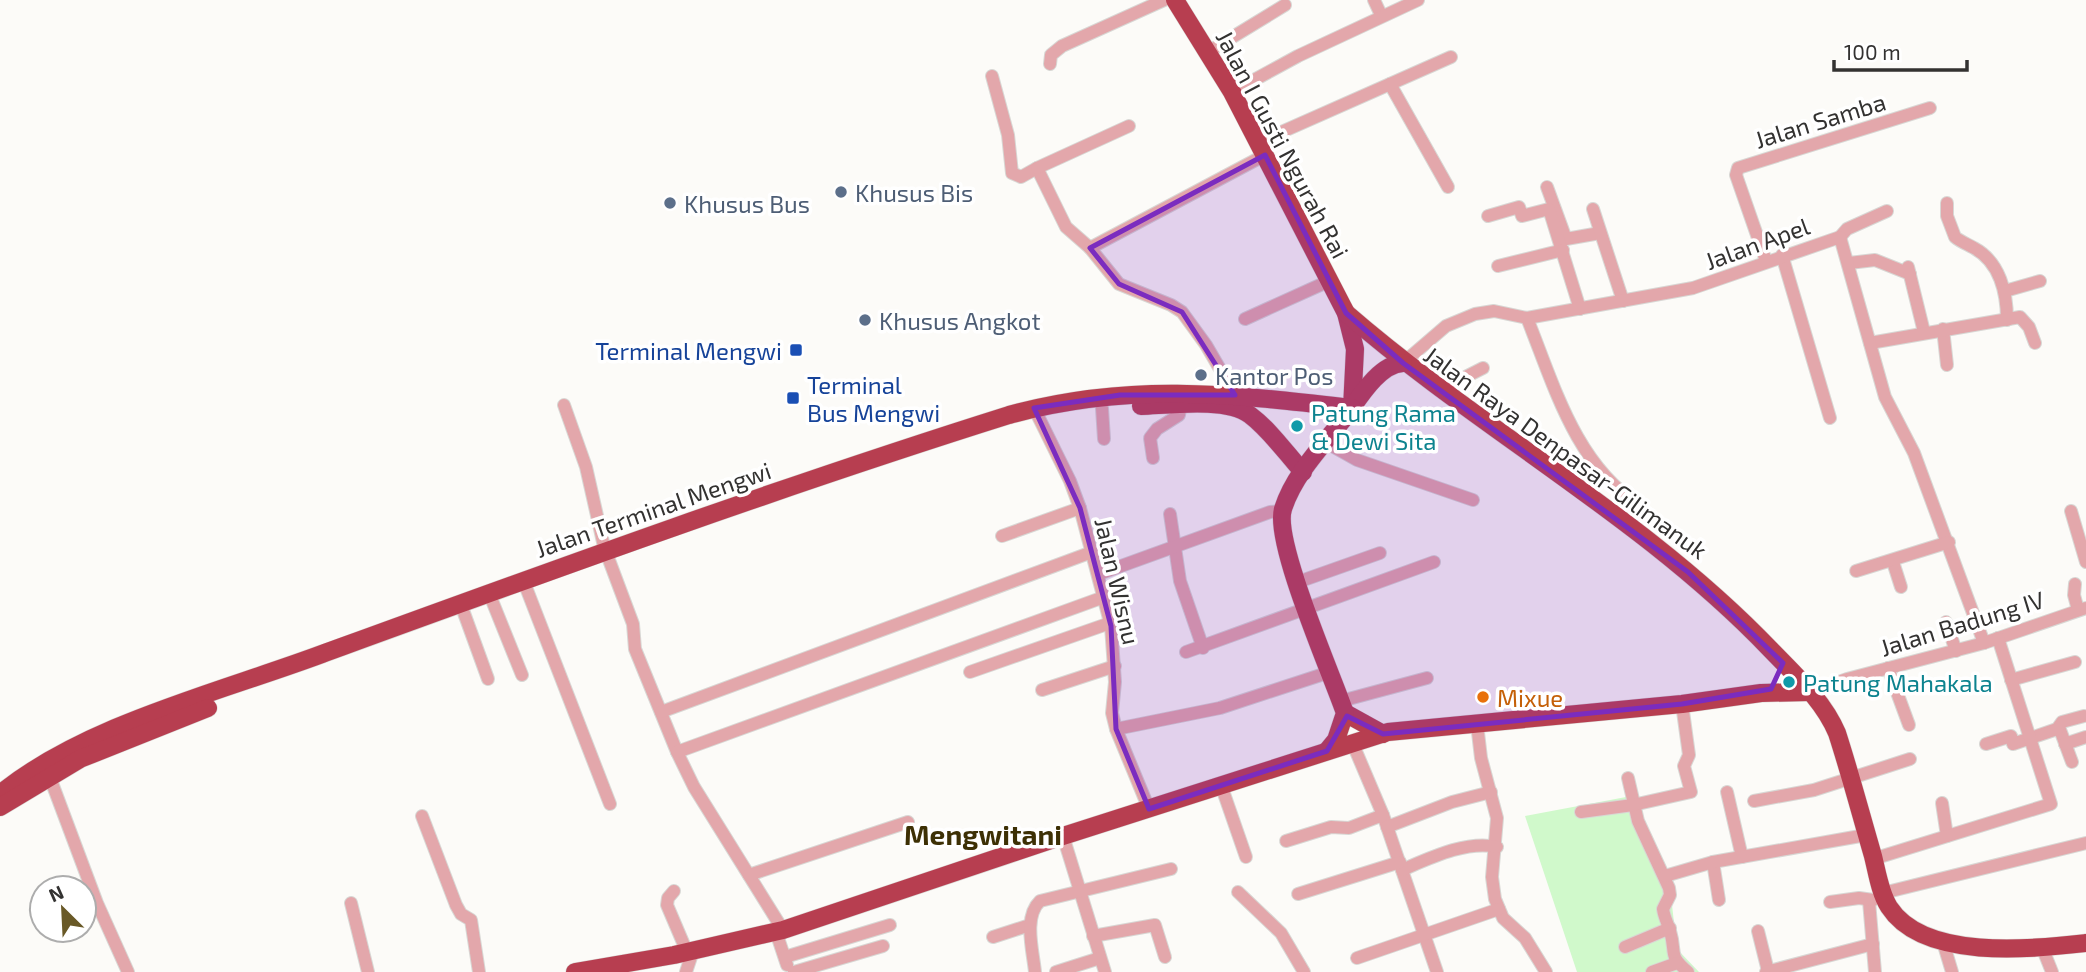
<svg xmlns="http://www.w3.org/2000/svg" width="2086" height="972" font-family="'Exo 2',sans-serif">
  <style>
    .green { fill: #d0f9cb }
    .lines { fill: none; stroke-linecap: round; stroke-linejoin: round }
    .minor-casing { stroke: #d8d7d4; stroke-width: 14 }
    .highway-casing { stroke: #d8d7d4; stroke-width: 19 }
    .minor { stroke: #e3a7ab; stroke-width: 12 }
    .highway { stroke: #b73e50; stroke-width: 18 }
    .marked { fill: #7b2cbf; fill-opacity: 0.2; stroke: #7b2cbf; stroke-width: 5; stroke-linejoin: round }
    .service-dot { fill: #5c6f8a; stroke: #fff; stroke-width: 2.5 }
    .transit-dot { fill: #1a4fb4; stroke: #fff; stroke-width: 2.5 }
    .culture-dot { fill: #0f9aa8; stroke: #fff; stroke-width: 2.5 }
    .food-dot { fill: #e8710a; stroke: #fff; stroke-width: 2.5 }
    .labels { text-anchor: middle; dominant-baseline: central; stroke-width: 7; stroke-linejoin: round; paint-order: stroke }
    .street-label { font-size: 24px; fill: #333231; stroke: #fff }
    .service-label { font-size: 24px; fill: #4e5e75; stroke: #fff; text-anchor: start }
    .transit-label { font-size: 24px; fill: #164399; stroke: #fff; text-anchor: end }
    .culture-label { font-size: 24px; fill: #0d838f; stroke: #fff; text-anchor: start }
    .food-label { font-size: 24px; fill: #c56008; stroke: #fff; text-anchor: start }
    .quarter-label { font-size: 28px; font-weight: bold; fill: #3d3005; stroke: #fff }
  </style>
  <rect width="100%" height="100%" fill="#fcfbf8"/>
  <polygon class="green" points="1626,797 1671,896 1677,949 1699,972 1577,972 1525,816"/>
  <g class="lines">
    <g class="minor-casing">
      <g id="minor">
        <polyline points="1374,0 1381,15"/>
        <polyline points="1208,52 1285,5"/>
        <polyline points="1050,64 1051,55 1062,46 1164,0"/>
        <polyline points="992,76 1008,135 1012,173 1021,177 1037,168 1066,227 1090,248"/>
        <polyline points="1390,84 1448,187"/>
        <polyline points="1232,92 1298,56 1418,0"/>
        <polyline points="1259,142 1451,57"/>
        <polyline points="1037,168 1129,126"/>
        <polyline points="1547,187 1566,239 1600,233"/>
        <path d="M1947,203V216L1955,237C1961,242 1967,244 1974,248C2000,262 2007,293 2007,320"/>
        <polyline points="1593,209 1623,301"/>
        <polyline points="1488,216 1519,207 1522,216 1549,209 1580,309"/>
        <polyline points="1840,237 1847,229 1887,211"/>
        <polyline points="1782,255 1830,418"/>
        <polyline points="1766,261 1736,175 1738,168 1930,108"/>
        <polyline points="1849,263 1875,260 1910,274"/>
        <polyline points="1498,266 1563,250"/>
        <polyline points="1908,267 1924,332"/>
        <polyline points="2005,291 2040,281"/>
        <path d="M1527,318C1554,385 1575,464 1639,505"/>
        <polyline points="1245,319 1329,281"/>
        <polyline points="1943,329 1947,365"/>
        <polyline points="1870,343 2020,317 2029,327 2035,343"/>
        <polyline points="1403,363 1446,326 1475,314 1494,311 1527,318 1693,288 1840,237 1885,397 1914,453 1984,643"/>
        <polyline points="1440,390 1483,368"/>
        <polyline points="1235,395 1206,345 1182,312 1171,305 1119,284 1090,248 1265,155"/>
        <polyline points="564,405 586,467 605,551"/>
        <polyline points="1034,408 1070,481 1080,508 1111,626 1115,682 1112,713 1116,729 1149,809"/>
        <polyline points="1102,408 1104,439"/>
        <polyline points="1325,442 1357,460 1473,500"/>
        <polyline points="1153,458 1150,438 1157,429 1179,415 1182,399"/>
        <polyline points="2071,511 2086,562"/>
        <polyline points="1170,514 1180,581 1203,648"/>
        <polyline points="1002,536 1080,508"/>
        <polyline points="609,560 633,624 635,649 677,752 694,787 783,930"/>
        <polyline points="1893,562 1901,587"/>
        <polyline points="1856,571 1949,542"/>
        <polyline points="1099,574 1270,512 1282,511"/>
        <polyline points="1298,582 1380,553"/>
        <polyline points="2075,584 2074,595 2078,610"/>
        <polyline points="527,590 610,804"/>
        <polyline points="493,603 522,675"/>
        <polyline points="464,613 488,679"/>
        <polyline points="1946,622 1956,651"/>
        <polyline points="1186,652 1434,562"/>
        <polyline points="1888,668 1909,725"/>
        <polyline points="970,672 1110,623"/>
        <polyline points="2011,680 2075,662"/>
        <polyline points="1042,690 1115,666"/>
        <polyline points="1810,692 1847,679 1984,643 2086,608"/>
        <polyline points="1341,701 1427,678"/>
        <polyline points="661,712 1092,552"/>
        <polyline points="1477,724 1481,758 1497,818 1492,877 1495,899 1503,918 1525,938 1546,972"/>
        <polyline points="2059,727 2072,762"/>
        <polyline points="1116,729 1220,708 1330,672"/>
        <polyline points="1352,742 1383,815 1437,972"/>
        <polyline points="1986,744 2011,736 2013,744 2057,729 2062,722 2084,716"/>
        <polyline points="2065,744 2086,737"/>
        <polyline points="677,752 1104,597"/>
        <polyline points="49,775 97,903 128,972"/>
        <path d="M1628,778L1638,821L1669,888L1670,895L1663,909C1664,917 1668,924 1670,931C1677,954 1667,954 1688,972"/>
        <polyline points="1221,785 1246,857"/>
        <polyline points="1727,792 1742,857"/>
        <polyline points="1754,801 1814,790 1910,759"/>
        <polyline points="1942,803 1947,836"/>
        <polyline points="1581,812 1633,805 1691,792 1684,766 1689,755 1682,704"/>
        <polyline points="422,816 456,905 461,914 471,920 479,972"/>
        <polyline points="1387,827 1452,802 1491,792"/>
        <polyline points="1063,836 1105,972"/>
        <polyline points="1286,841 1331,827 1349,828 1383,815"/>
        <polyline points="1873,859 2051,804 1998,638"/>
        <polyline points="1713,862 1719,900"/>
        <path d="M1402,870C1430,858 1467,840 1497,847"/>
        <polyline points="749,875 908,822"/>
        <polyline points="1665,876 1713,862 1866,835"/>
        <polyline points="674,891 668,898 667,905 687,952"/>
        <polyline points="1238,892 1281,933 1304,972"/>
        <polyline points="1883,893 2086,843"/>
        <polyline points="1298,894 1400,862"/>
        <polyline points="1869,901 1875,972"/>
        <polyline points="1830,902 1859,898 1873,900"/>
        <polyline points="351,903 368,972"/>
        <polyline points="1758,931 1768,971"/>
        <polyline points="776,932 787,965"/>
        <polyline points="1093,936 1155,925 1165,957"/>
        <polyline points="993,937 1030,925"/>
        <polyline points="1943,942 1952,972"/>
        <polyline points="1625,947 1670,928"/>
        <polyline points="2042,947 2052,972"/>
        <polyline points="785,957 890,925"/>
        <polyline points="1357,958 1499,909"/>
        <polyline points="686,972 693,951"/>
        <polyline points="794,972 883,946"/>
        <path d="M1035,972C1033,951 1023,917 1040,901L1171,869"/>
        <polyline points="1056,972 1100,958"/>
        <polyline points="1652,972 1677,963"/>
        <polyline points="1766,972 1873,944"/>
      </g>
    </g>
    <g class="highway-casing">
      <g id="highway">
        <polyline points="1175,0 1232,92 1346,313 1355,349 1352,408"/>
        <path d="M1346,313C1482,431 1645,518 1771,650C1795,675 1823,700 1837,733C1850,773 1861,815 1873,856C1877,872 1880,893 1889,907C1924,961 2031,949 2086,943"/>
        <path d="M1141,406C1169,405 1227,397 1250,415C1270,430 1286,453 1303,472"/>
        <polyline points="1345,713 1383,734"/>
        <path d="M1327,751L1336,740L1345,713C1332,675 1273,541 1283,509C1294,474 1324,444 1346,416C1359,398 1379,364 1403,363"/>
        <path d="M0,794C84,725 220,692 322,654C550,571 777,488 1009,415C1130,382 1229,394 1352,408"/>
        <polyline points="0,807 80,759 208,708"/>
        <polyline points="575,972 674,955 783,930 1063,836 1388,732 1682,704 1761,693 1810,692"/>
      </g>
    </g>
    <use href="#minor" class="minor"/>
    <use href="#highway" class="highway"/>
  </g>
  <path class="marked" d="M1265,155L1346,313L1403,363L1688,572L1783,663L1771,689L1682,704L1383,734L1347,716L1327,751L1149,809L1116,729L1111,626L1080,508L1034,408L1120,395H1235L1182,312L1119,284L1090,248Z"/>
  <g class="service-dot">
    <circle cx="841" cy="192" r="7"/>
    <circle cx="670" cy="203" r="7"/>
    <circle cx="865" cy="320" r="7"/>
    <circle cx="1201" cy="375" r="7"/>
  </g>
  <g class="transit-dot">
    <rect x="789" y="343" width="14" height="14" rx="3.5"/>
    <rect x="786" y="391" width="14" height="14" rx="3.5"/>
  </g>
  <g class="culture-dot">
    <circle cx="1297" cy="426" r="7"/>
    <circle cx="1789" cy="682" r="7"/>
  </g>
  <circle class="food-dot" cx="1483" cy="697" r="7"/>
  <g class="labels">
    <g class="street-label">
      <text transform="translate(1820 120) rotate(-17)">Jalan Samba</text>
      <text transform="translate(1283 144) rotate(62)">Jalan I Gusti Ngurah Rai</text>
      <text transform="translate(1757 243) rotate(-20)">Jalan Apel</text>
      <text transform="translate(1566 452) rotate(36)">Jalan Raya Denpasar-Gilimanuk</text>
      <text transform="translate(653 509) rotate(-19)">Jalan Terminal Mengwi</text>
      <text transform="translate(1118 581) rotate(77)">Jalan Wisnu</text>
      <text transform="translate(1962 623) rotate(-17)">Jalan Badung IV</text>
    </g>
    <g class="service-label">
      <text x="855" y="192">Khusus Bis</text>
      <text x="684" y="203">Khusus Bus</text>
      <text x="879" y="320">Khusus Angkot</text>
      <text x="1215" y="375">Kantor Pos</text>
    </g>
    <g class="transit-label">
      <text x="782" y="350">Terminal Mengwi</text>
      <text x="807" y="384" text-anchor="start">Terminal<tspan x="807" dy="28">Bus Mengwi</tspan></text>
    </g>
    <g class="culture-label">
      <text x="1311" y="412">Patung Rama<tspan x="1311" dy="28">&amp; Dewi Sita</tspan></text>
      <text x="1803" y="682">Patung Mahakala</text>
    </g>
    <g class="food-label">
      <text x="1497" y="697">Mixue</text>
    </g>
    <g class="quarter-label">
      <text x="983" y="834">Mengwitani</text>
    </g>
  </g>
  <g transform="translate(63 909) rotate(336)"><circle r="33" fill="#ffffff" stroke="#adadad" stroke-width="2"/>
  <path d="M0-5L12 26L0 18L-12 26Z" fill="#695927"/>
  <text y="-10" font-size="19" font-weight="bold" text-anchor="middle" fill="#333231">N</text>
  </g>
  <path d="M1834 60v10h133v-10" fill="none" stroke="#333231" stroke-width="3.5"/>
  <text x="1844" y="60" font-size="21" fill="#333231" stroke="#ffffff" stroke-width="5" paint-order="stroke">100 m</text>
</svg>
